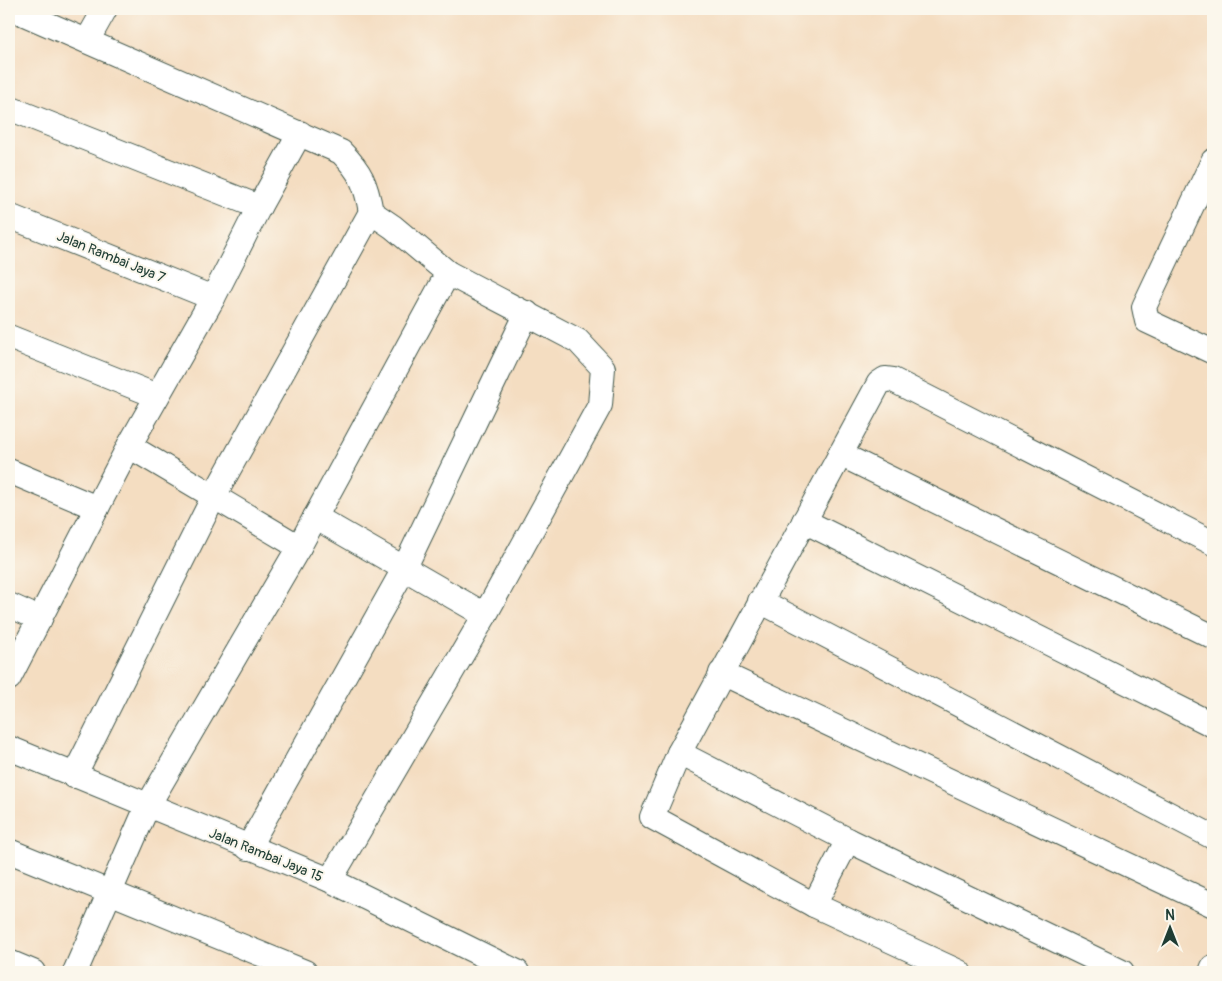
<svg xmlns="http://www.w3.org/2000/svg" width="1222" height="981" font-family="Pangolin,sans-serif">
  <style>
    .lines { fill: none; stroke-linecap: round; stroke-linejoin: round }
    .minor-casing { stroke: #3f5549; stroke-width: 26 }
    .minor { stroke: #fff; stroke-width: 24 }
    .labels { text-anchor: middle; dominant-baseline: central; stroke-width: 4; stroke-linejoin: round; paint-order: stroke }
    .street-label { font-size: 14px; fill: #1f3d34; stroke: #fbf7ec }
  </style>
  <rect width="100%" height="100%" fill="#fbf7ec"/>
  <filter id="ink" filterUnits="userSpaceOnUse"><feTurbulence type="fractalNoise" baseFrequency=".02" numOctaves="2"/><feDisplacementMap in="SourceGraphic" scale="10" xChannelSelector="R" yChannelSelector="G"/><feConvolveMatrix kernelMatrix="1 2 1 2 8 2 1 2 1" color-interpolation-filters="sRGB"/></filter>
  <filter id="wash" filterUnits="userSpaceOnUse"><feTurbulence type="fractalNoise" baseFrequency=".0096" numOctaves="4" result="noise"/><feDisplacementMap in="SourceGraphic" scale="20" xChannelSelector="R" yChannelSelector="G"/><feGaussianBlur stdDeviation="1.12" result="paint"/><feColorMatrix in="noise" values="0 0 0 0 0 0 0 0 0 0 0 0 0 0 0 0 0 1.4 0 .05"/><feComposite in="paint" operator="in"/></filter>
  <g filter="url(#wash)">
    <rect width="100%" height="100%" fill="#f4ddc1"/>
  </g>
  <g filter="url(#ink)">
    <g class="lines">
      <g class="minor-casing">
        <g id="minor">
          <path d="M13,9L341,152C361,172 366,184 371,212L393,227L448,273L578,341L603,368L600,405L485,615L330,880"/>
          <polyline points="87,41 105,9"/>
          <polyline points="9,108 259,207"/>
          <polyline points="1213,161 1144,307 1147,321 1213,352"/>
          <polyline points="9,216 213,298"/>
          <polyline points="9,337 157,396"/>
          <polyline points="129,446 299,547"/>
          <polyline points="840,454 1213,637"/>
          <polyline points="9,471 97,508"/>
          <polyline points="315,517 485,615"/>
          <polyline points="804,521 1213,725"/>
          <polyline points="760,601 1213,837"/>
          <polyline points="9,605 40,619"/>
          <polyline points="721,673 1213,905"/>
          <polyline points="9,678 129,446 213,298 259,207 300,133"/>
          <polyline points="9,748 330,880 517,972"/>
          <polyline points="679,753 848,840 1122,972"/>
          <polyline points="74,776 214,496 371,212"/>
          <polyline points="248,848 404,569 527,313"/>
          <polyline points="9,851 305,972"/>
          <polyline points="814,905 848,840"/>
          <polyline points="9,962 33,972"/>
          <polyline points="75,972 147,807 299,547 448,273"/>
          <polyline points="959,972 814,905 652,817 679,753 879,383 885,379 893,380 1213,543"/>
          <polyline points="1211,972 1213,967"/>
        </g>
      </g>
      <use href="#minor" class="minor"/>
    </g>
  </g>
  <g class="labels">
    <g class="street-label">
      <text transform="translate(111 257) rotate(22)">Jalan Rambai Jaya 7</text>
      <text transform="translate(266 855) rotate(22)">Jalan Rambai Jaya 15</text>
    </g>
  </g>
  <rect width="1222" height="981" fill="none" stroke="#fbf7ec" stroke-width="30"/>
  <g transform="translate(1170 928)" stroke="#fbf7ec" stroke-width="4" paint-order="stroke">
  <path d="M0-4L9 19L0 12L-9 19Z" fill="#1f3d34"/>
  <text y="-8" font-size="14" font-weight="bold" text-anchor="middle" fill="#1f3d34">N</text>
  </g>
</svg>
